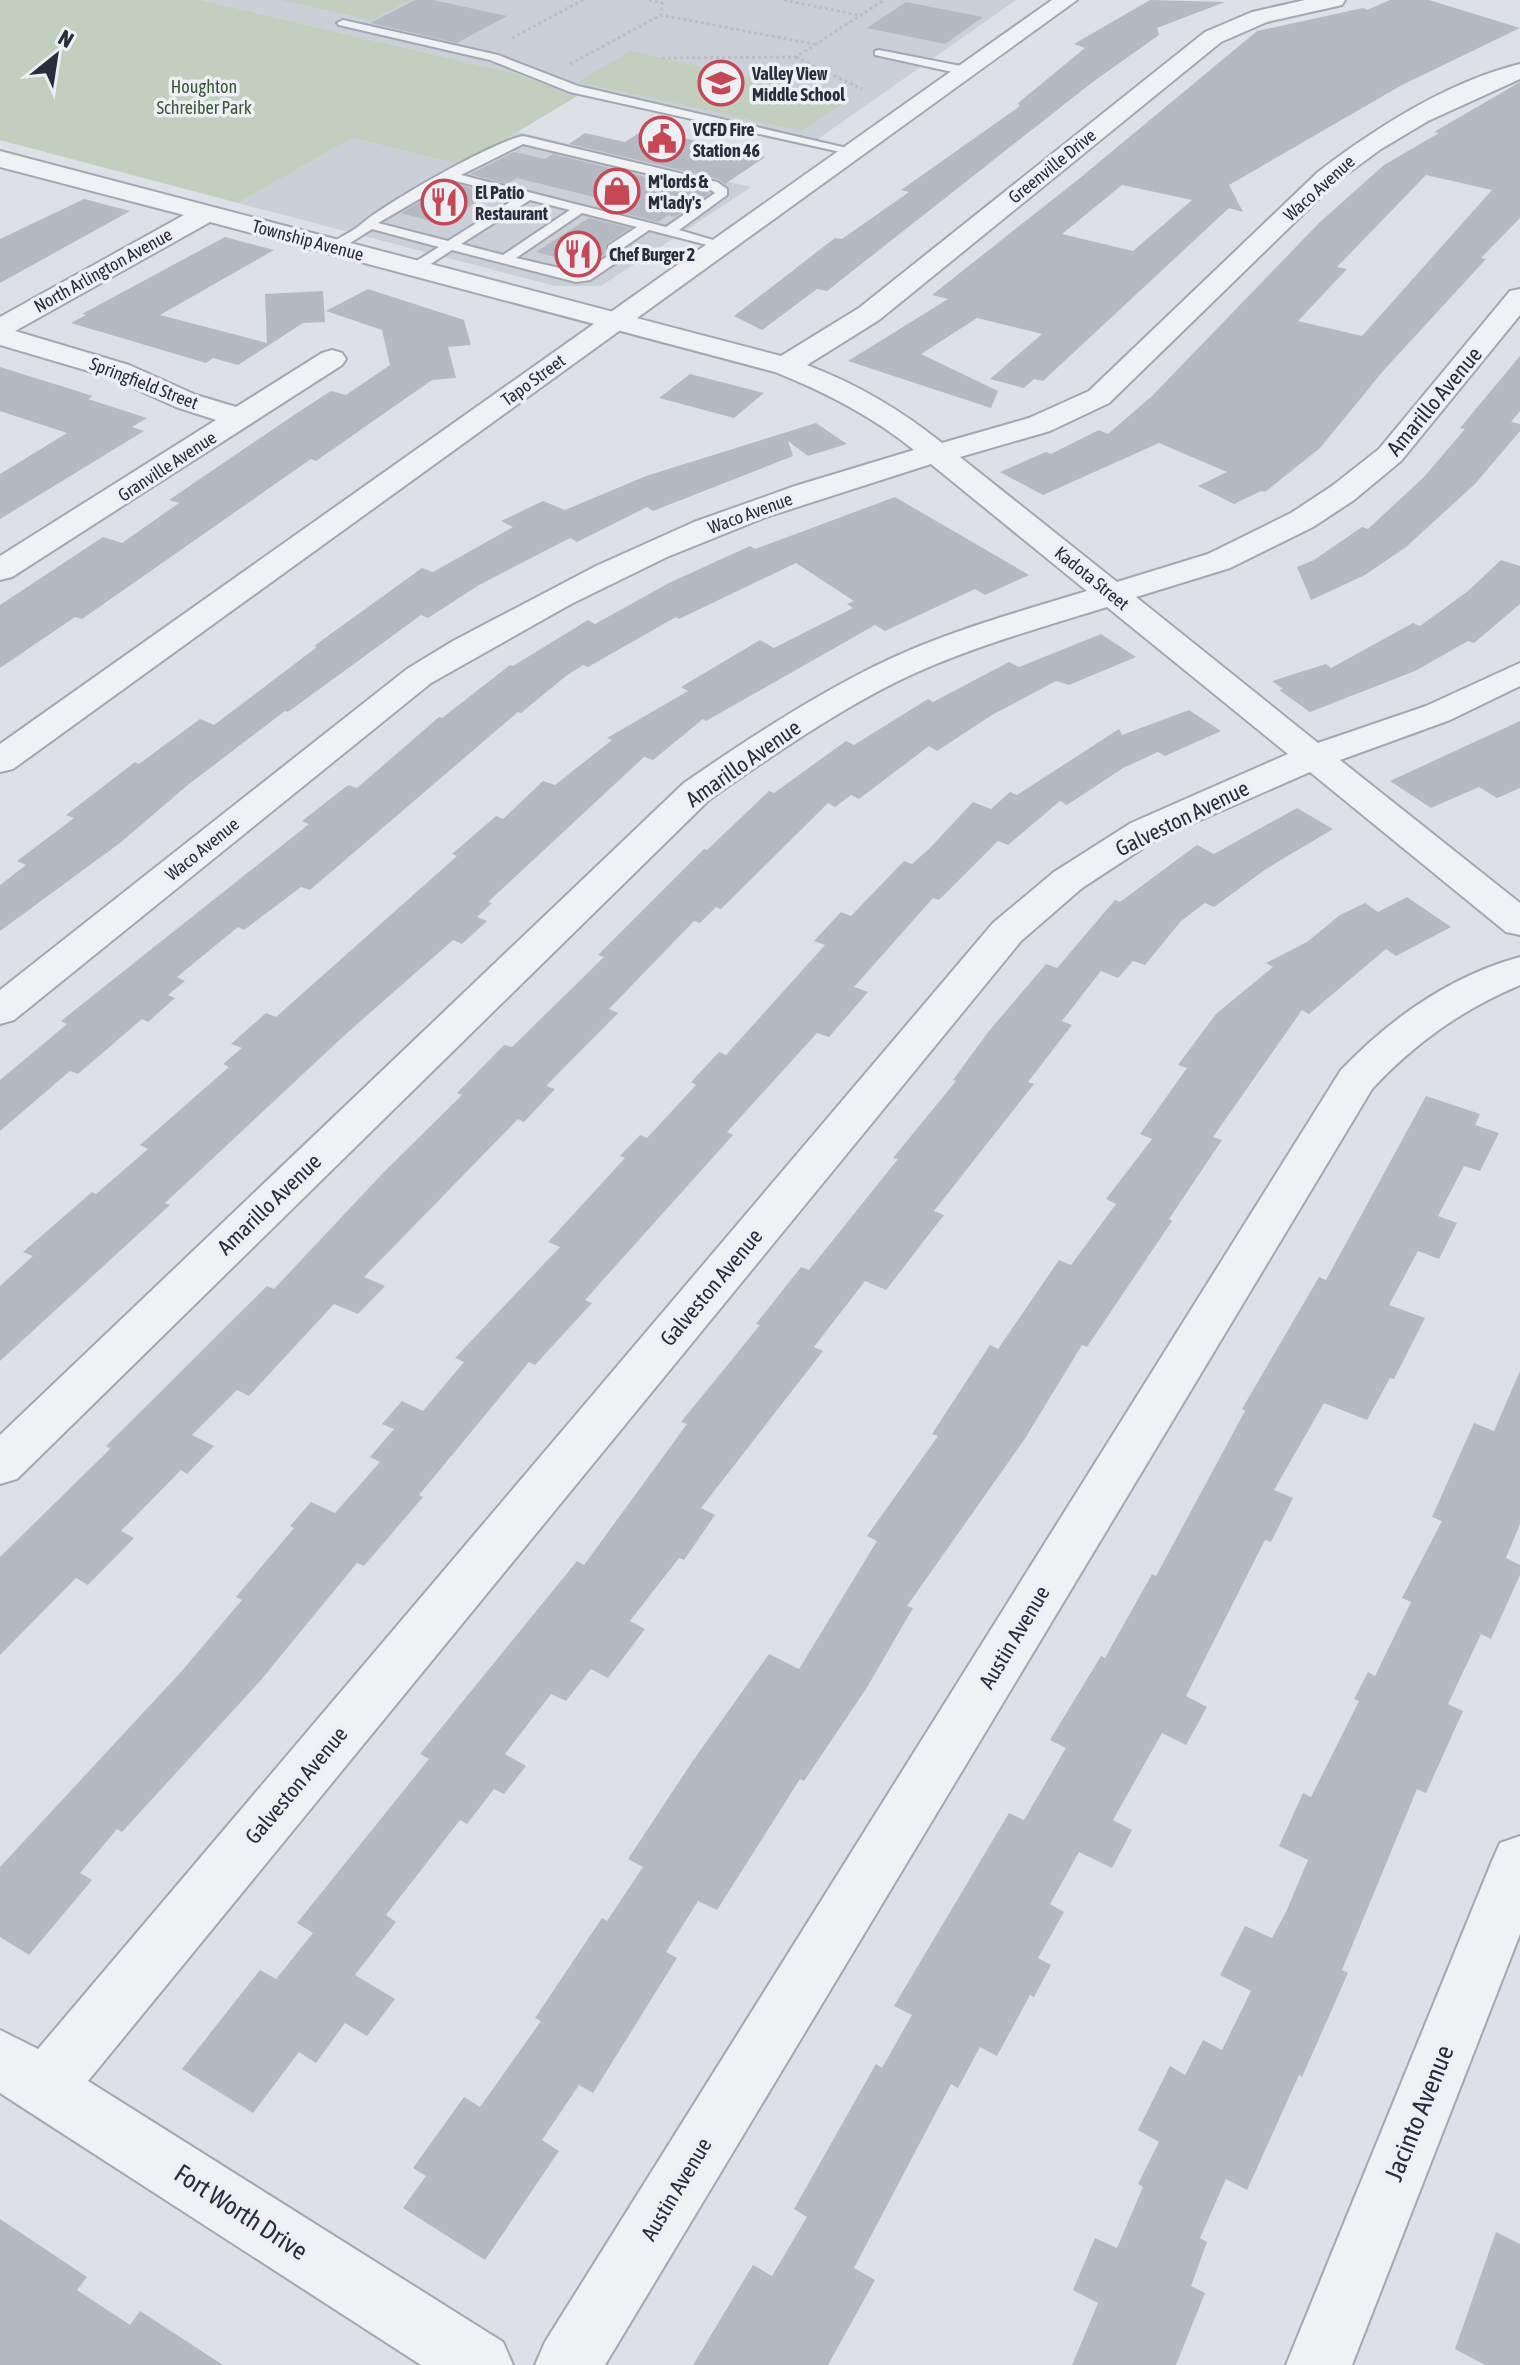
<svg xmlns="http://www.w3.org/2000/svg" width="1520" height="2365" font-family="'Asap Condensed',sans-serif">
  <style>
    .built { fill: #cbcfd7 }
    .green { fill: #c2cfbf }
    .building { fill: #b5b9c2; fill-rule: evenodd }
    .lines { fill: none; stroke-linecap: round; stroke-linejoin: round }
    .service-casing { stroke: #a3a7af; stroke-width: 4 }
    .minor-casing { stroke: #a3a7af; stroke-width: 4 }
    .tertiary-casing { stroke: #a3a7af; stroke-width: 4 }
    .path { stroke: #bbbec5; stroke-width: 3; stroke-dasharray: 3 3; stroke-linecap: butt }
    .service { fill: #eff1f5; fill-rule: evenodd }
    .minor { fill: #eff1f5; fill-rule: evenodd }
    .tertiary { fill: #eff1f5; fill-rule: evenodd }
    .labels { text-anchor: middle; dominant-baseline: central; stroke-width: 7; stroke-linejoin: round; paint-order: stroke }
    .far-poi-label { font-size: 18px; font-weight: bold; fill: #282e3b; stroke: #eceff4; text-anchor: start }
    .far-park-label { font-size: 18px; fill: #3a5636; stroke: #eceff4 }
    .far-street-label { font-size: 18px; fill: #282e3b; stroke: #eceff4 }
    .street-label { font-size: 22px; fill: #282e3b; stroke: #eceff4 }
    .near-street-label { font-size: 26px; fill: #282e3b; stroke: #eceff4 }
  </style>
  <rect width="100%" height="100%" fill="#dde0e6"/>
  <g class="built">
    <polygon points="201,0 1016,0 808,146 579,95 509,72"/>
    <polygon points="518,132 751,187 601,286 555,286 238,203 352,138 462,165"/>
  </g>
  <g class="green">
    <polygon points="0,0 201,0 509,72 579,95 462,165 352,138 238,203 0,140"/>
    <polygon points="281,0 411,0 371,20"/>
    <polygon points="630,51 849,99 801,131 578,82"/>
  </g>
  <g class="building">
    <polygon points="415,0 433,0 507,16 457,43 370,23"/>
    <polygon points="1150,0 1225,2 1157,28 1159,35 1094,81 827,291 817,289 762,330 734,316 835,238 842,239 909,192 901,190 1020,106 1018,103 1085,48 1074,44"/>
    <path d="M1390,0H1429L1520,28L1402,85L1229,185L1243,212L1229,208L1043,381L1034,379L1024,388L990,379L1042,334L977,318L921,354L998,391L991,408L848,361L948,299L932,295L1080,178L1257,31L1363,8L1367,10ZM1122,185L1192,200L1133,251L1062,234Z"/>
    <polygon points="906,2 983,17 945,44 867,28"/>
    <path d="M1520,82V218L1481,258L1486,259L1384,370L1320,448L1265,492L1261,491L1234,504L1198,486L1227,472L1159,443L1043,495L1000,472L1046,452L1051,454L1099,430L1108,434L1152,396L1320,222L1384,165L1439,133L1434,132ZM1426,175L1492,190L1362,336L1298,321L1347,269L1337,267Z"/>
    <polygon points="645,129 765,157 725,184 718,179 569,144 585,133 625,142"/>
    <polygon points="514,152 545,159 553,154 710,193 675,217 668,215 658,222 604,208 614,202 517,178 507,184 470,174"/>
    <polygon points="452,183 491,193 441,224 401,213"/>
    <polygon points="84,199 130,211 0,283 0,239"/>
    <polygon points="589,218 630,228 606,244 605,254 588,265 536,252"/>
    <polygon points="225,237 274,250 160,315 267,343 265,294 323,291 325,322 303,323 238,365 213,358 206,363 71,323 86,315 82,314"/>
    <polygon points="368,289 464,320 471,345 448,347 456,378 432,380 316,461 311,459 82,619 75,617 0,668 0,605 103,537 122,543 179,503 169,500 297,413 331,391 346,395 390,365 382,330 326,311"/>
    <polygon points="1520,356 1520,411 1511,422 1520,424 1520,431 1475,484 1406,547 1365,575 1311,600 1297,567 1314,560 1362,527 1368,529 1424,477 1465,429 1460,428"/>
    <polygon points="0,367 93,396 88,399 147,418 132,427 144,431 0,519 0,474 67,433 0,411"/>
    <polygon points="690,374 764,393 734,418 659,398"/>
    <polygon points="816,423 847,444 808,456 788,441 793,456 653,511 647,507 577,542 570,538 479,585 428,618 421,615 288,712 285,711 189,784 120,843 0,931 0,885 26,865 17,861 74,818 66,815 135,762 139,764 200,719 214,725 317,647 314,646 422,568 433,572 513,527 501,521 543,501 565,510 646,476"/>
    <polygon points="895,497 1029,575 985,595 975,589 885,631 875,625 706,721 703,719 653,760 644,757 488,902 492,903 477,917 487,921 462,944 453,940 347,1033 165,1203 170,1205 0,1361 0,1286 33,1256 23,1252 92,1192 96,1194 148,1149 140,1145 229,1067 223,1064 242,1048 231,1044 266,1013 276,1017 457,856 452,854 496,816 503,819 543,781 555,785 612,740 607,738 688,691 681,687 760,640 774,648 853,608 847,604 854,601 796,563 679,619 676,617 588,667 583,665 566,676 521,713 518,712 310,890 301,887 244,930 238,927 177,977 185,981 168,995 175,998 148,1022 142,1019 78,1074 70,1071 0,1131 0,1080 67,1024 61,1021 309,824 302,821 348,785 357,788 439,717 442,718 510,665 513,666 588,620 595,624 669,583 750,546 755,549"/>
    <polygon points="1501,560 1520,566 1520,604 1474,643 1468,641 1415,671 1310,712 1279,690 1283,689 1272,681 1326,664 1331,668 1413,623 1420,626 1468,591"/>
    <polygon points="1101,634 1136,657 1069,685 1056,681 992,715 937,751 929,746 859,799 851,795 835,807 828,803 721,909 716,907 700,923 694,921 609,1009 618,1013 546,1086 555,1089 524,1122 518,1119 364,1277 385,1286 358,1314 334,1304 249,1396 237,1390 192,1435 214,1446 187,1474 181,1470 121,1531 134,1538 88,1585 76,1578 0,1655 0,1557 110,1449 106,1446 267,1286 274,1289 383,1173 462,1095 457,1093 504,1045 512,1047 604,957 598,955 704,849 707,850 769,791 774,793 846,741 854,745 928,699 933,702 1009,662 1019,667"/>
    <polygon points="1189,710 1221,731 1165,756 1158,752 1123,768 1067,805 1060,801 1008,845 998,841 939,900 933,898 854,987 868,992 829,1037 817,1033 727,1132 733,1135 585,1300 592,1303 535,1365 529,1362 419,1495 423,1497 364,1566 357,1563 260,1681 122,1832 117,1829 80,1873 92,1880 29,1955 0,1937 0,1867 180,1673 242,1600 236,1597 294,1528 290,1526 311,1502 335,1513 380,1462 370,1457 394,1429 382,1424 402,1401 423,1411 464,1362 455,1358 560,1247 548,1242 625,1158 620,1156 640,1135 647,1138 696,1085 691,1082 719,1052 726,1055 825,945 814,941 841,912 851,916 904,861 912,864 929,849 973,802 991,809 1010,792 1017,795 1119,729 1122,735"/>
    <polygon points="1520,721 1520,788 1497,798 1479,787 1431,808 1390,781"/>
    <polygon points="1297,808 1333,829 1266,869 1214,907 1205,903 1181,921 1145,965 1133,961 1118,978 1101,971 1062,1021 1072,1025 1028,1082 1034,1084 934,1211 944,1215 886,1290 865,1281 814,1347 823,1351 701,1508 715,1515 684,1560 679,1558 630,1621 645,1629 608,1678 591,1669 566,1701 551,1694 505,1754 526,1766 504,1794 494,1789 467,1824 460,1820 386,1915 396,1922 355,1975 395,1999 367,2036 345,2023 316,2063 299,2052 253,2113 182,2069 260,1970 276,1979 313,1933 297,1923 429,1759 420,1754 577,1561 584,1565 687,1424 681,1422 760,1325 756,1324 801,1267 809,1270 898,1159 893,1158 956,1081 953,1080 989,1031 1046,964 1057,968 1115,900 1120,902 1197,845 1214,854"/>
    <polygon points="1407,897 1451,927 1396,956 1386,949 1309,1014 1302,1010 1213,1137 1222,1140 1169,1219 1172,1221 1087,1347 1082,1345 1024,1440 907,1606 913,1608 866,1689 804,1781 800,1779 717,1910 698,1901 666,1952 677,1958 593,2093 579,2085 542,2140 559,2151 485,2260 403,2208 426,2176 413,2168 464,2097 480,2107 541,2021 535,2018 602,1918 607,1921 643,1867 628,1859 692,1762 769,1654 799,1669 877,1541 867,1536 938,1436 932,1434 990,1345 998,1349 1059,1260 1071,1265 1116,1204 1106,1199 1152,1139 1140,1134 1187,1068 1178,1065 1216,1014 1273,967 1266,963 1307,942 1340,915 1365,903 1378,912"/>
    <polygon points="1426,1096 1480,1114 1475,1125 1499,1133 1480,1171 1464,1166 1438,1216 1457,1223 1439,1259 1418,1251 1389,1305 1425,1318 1394,1379 1390,1378 1367,1420 1324,1403 1274,1490 1293,1498 1271,1542 1265,1540 1186,1696 1207,1707 1186,1745 1162,1733 1113,1820 1132,1830 1112,1868 1079,1852 1050,1904 1064,1912 1038,1958 1051,1965 1034,1997 1030,1995 997,2056 980,2047 958,2088 951,2084 854,2268 875,2280 828,2365 693,2365 753,2265 772,2276 807,2217 794,2209 876,2064 882,2068 912,2015 894,2006 1009,1813 1024,1820 1066,1748 1050,1740 1101,1656 1105,1658 1152,1574 1156,1576 1245,1411 1242,1409 1319,1277 1326,1280"/>
    <polygon points="1520,1371 1520,1524 1506,1558 1520,1565 1520,1575 1491,1639 1481,1634 1448,1704 1463,1711 1426,1793 1417,1789 1342,1970 1348,1973 1302,2077 1299,2075 1247,2190 1226,2179 1200,2238 1207,2242 1191,2286 1205,2293 1176,2365 1072,2365 1098,2303 1073,2290 1095,2238 1117,2248 1143,2187 1138,2184 1159,2142 1138,2130 1170,2066 1185,2075 1203,2040 1222,2050 1251,1991 1220,1975 1245,1926 1272,1938 1286,1912 1308,1860 1279,1846 1303,1793 1311,1797 1359,1701 1354,1699 1368,1672 1375,1676 1411,1602 1402,1598 1442,1521 1432,1517 1474,1423 1494,1431"/>
    <polygon points="0,2219 87,2277 77,2290 130,2325 140,2311 223,2365 0,2365"/>
    <polygon points="1496,2232 1520,2244 1520,2365 1485,2365 1455,2349"/>
  </g>
  <g class="lines">
    <g class="service-casing">
      <g id="service">
        <polygon points="343,20 498,55 578,86 860,151 854,155 570,92 490,60 339,25 337,23"/>
        <polygon points="879,50 966,67 972,71 966,75 875,55 875,51"/>
        <path d="M523,136L717,182L727,189V195L679,230L730,245L723,249L649,230L620,250V260L590,280L576,282L452,250L420,271H410V265L439,247L372,229L339,250L327,247C336,238 349,234 359,226C382,205 492,142 523,136ZM523,144L708,188L715,193L666,227L461,175ZM452,180L518,197L448,241L378,223ZM530,200L570,210L503,255L461,244ZM582,213L637,227L608,246V256L581,273L516,258Z"/>
      </g>
    </g>
    <g class="minor-casing">
      <g id="minor">
        <path d="M1305,0H1345L1342,5L1267,22L1221,42L879,320L807,365C857,384 901,410 942,443L1029,418L1089,391L1318,172C1377,127 1447,82 1520,64V79L1428,121L1381,149L1336,182L1109,403L1050,431L960,457L1117,582L1208,554L1291,513L1332,486L1379,449L1510,291L1520,289V315L1401,461L1354,500L1313,527L1230,568L1136,597L1318,743L1426,706L1520,663V686L1450,720L1340,760L1520,903V935L1506,932L1310,772L1157,839L1082,888L1021,941L88,2081L503,2342L513,2365H421L0,2093V2030L38,2049L993,923L1054,872L1131,823L1288,754L1107,607C1036,629 964,649 898,681C832,714 770,757 710,799L17,1479L0,1484V1435L684,783C745,741 807,700 873,667C941,633 1015,613 1087,591L931,464L766,517L667,557L571,604L431,683L14,1020L0,1024V990L407,669L453,641L596,566L694,522L795,486L914,450C872,416 825,392 775,372L210,222L15,331L129,365L196,395L236,407L322,353L332,350L342,353L346,359L342,365L12,577L0,580V556L216,420L176,407L109,377L0,345V317L184,215L0,167V151L781,356L859,308L1205,32L1252,12Z"/>
        <path d="M1520,957V985C1461,1010 1415,1043 1372,1089L605,2365H535L545,2342L1341,1070C1390,1019 1450,976 1520,957Z"/>
        <polygon points="1520,1836 1520,1934 1352,2365 1286,2365 1492,1861 1500,1843"/>
      </g>
    </g>
    <g class="tertiary-casing">
      <polygon id="tertiary" points="1052,0 1077,0 13,769 0,772 0,744"/>
    </g>
    <g class="path">
      <polyline points="649,0 662,3 661,15"/>
      <polyline points="784,0 858,15"/>
      <polyline points="512,38 583,0"/>
      <polyline points="796,57 862,89"/>
      <polyline points="662,58 796,57 884,0"/>
      <polyline points="570,64 661,15 814,44"/>
    </g>
    <use href="#service" class="service"/>
    <use href="#minor" class="minor"/>
    <use href="#tertiary" class="tertiary"/>
  </g>
  <defs>
    <g id="school-ring" transform="scale(2.3)"><circle r="9.5" fill="#eceff4" stroke="#c54854" stroke-width="1.5"/><path d="M0-5L7-2L0 1L-7-2ZM-4 1L0 2.5L4 1V4Q0 6-4 4Z" fill="#c54854"/></g>
    <g id="civic-ring" transform="scale(2.3)"><circle r="9.5" fill="#eceff4" stroke="#c54854" stroke-width="1.5"/><path d="M-.6-6.5H3V-4.5H.6V-3L4-1V1h2V6H-6V1h2V-1L-.6-3ZM-1.2 2.5V6h2.4V2.5Z" fill="#c54854"/></g>
    <g id="shop-ring" transform="scale(2.3)"><circle r="9.5" fill="#eceff4" stroke="#c54854" stroke-width="1.5"/><path d="M-5-2.5h2.3a2.7 3.5 0 0 1 5.4 0H5L5.5 6h-11ZM-1.5-2.5h3a1.5 2.3 0 0 0-3 0Z" fill="#c54854"/></g>
    <g id="restaurant-ring" transform="scale(2.3)"><circle r="9.5" fill="#eceff4" stroke="#c54854" stroke-width="1.5"/><path d="M-5-6h1v4h1v-4h1v4h1v-4h1v5L-1.5 .5V6h-2V.5L-5-1ZM5-6V6H3V1.5H1.5Q1.5-4 5-6Z" fill="#c54854"/></g>
  </defs>
  <g fill-rule="evenodd">
    <use href="#school-ring" x="721" y="83"/>
    <use href="#civic-ring" x="662" y="139"/>
    <use href="#shop-ring" x="617" y="191"/>
    <use href="#restaurant-ring" x="444" y="202"/>
    <use href="#restaurant-ring" x="578" y="254"/>
  </g>
  <g class="labels">
    <g class="far-poi-label">
      <text x="752" y="73">Valley View<tspan x="752" dy="21">Middle School</tspan></text>
      <text x="693" y="129">VCFD Fire<tspan x="693" dy="21">Station 46</tspan></text>
      <text x="648" y="181">M'lords &amp;<tspan x="648" dy="21">M'lady's</tspan></text>
      <text x="475" y="192">El Patio<tspan x="475" dy="21">Restaurant</tspan></text>
      <text x="609" y="254">Chef Burger 2</text>
    </g>
    <g class="far-park-label">
      <text x="204" y="86">Houghton<tspan x="204" dy="21">Schreiber Park</tspan></text>
    </g>
    <g class="far-street-label">
      <text transform="translate(1052 166) rotate(-39)">Greenville Drive</text>
      <text transform="translate(1319 188) rotate(-42)">Waco Avenue</text>
      <text transform="translate(308 240) rotate(15)">Township Avenue</text>
      <text transform="translate(103 270) rotate(-29)">North Arlington Avenue</text>
      <text transform="translate(533 380) rotate(-36)">Tapo Street</text>
      <text transform="translate(144 383) rotate(21)">Springfield Street</text>
      <text transform="translate(167 466) rotate(-33)">Granville Avenue</text>
      <text transform="translate(750 513) rotate(-20)">Waco Avenue</text>
      <text transform="translate(1092 578) rotate(39)">Kadota Street</text>
      <text transform="translate(202 849) rotate(-39)">Waco Avenue</text>
    </g>
    <g class="street-label">
      <text transform="translate(1434 401) rotate(-50)">Amarillo Avenue</text>
      <text transform="translate(743 763) rotate(-35)">Amarillo Avenue</text>
      <text transform="translate(1182 818) rotate(-26)">Galveston Avenue</text>
      <text transform="translate(269 1204) rotate(-44)">Amarillo Avenue</text>
      <text transform="translate(711 1287) rotate(-50)">Galveston Avenue</text>
      <text transform="translate(1014 1637) rotate(-59)">Austin Avenue</text>
      <text transform="translate(296 1785) rotate(-50)">Galveston Avenue</text>
      <text transform="translate(676 2189) rotate(-59)">Austin Avenue</text>
    </g>
    <g class="near-street-label">
      <text transform="translate(1419 2113) rotate(-68)">Jacinto Avenue</text>
      <text transform="translate(241 2212) rotate(33)">Fort Worth Drive</text>
    </g>
  </g>
  <g transform="translate(56 56) rotate(30)" stroke="#eceff4" stroke-width="6" paint-order="stroke">
  <path d="M0-6L14 30L0 20L-14 30Z" fill="#282e3b"/>
  <text y="-12" font-size="22" font-weight="bold" text-anchor="middle" fill="#282e3b">N</text>
  </g>
</svg>
